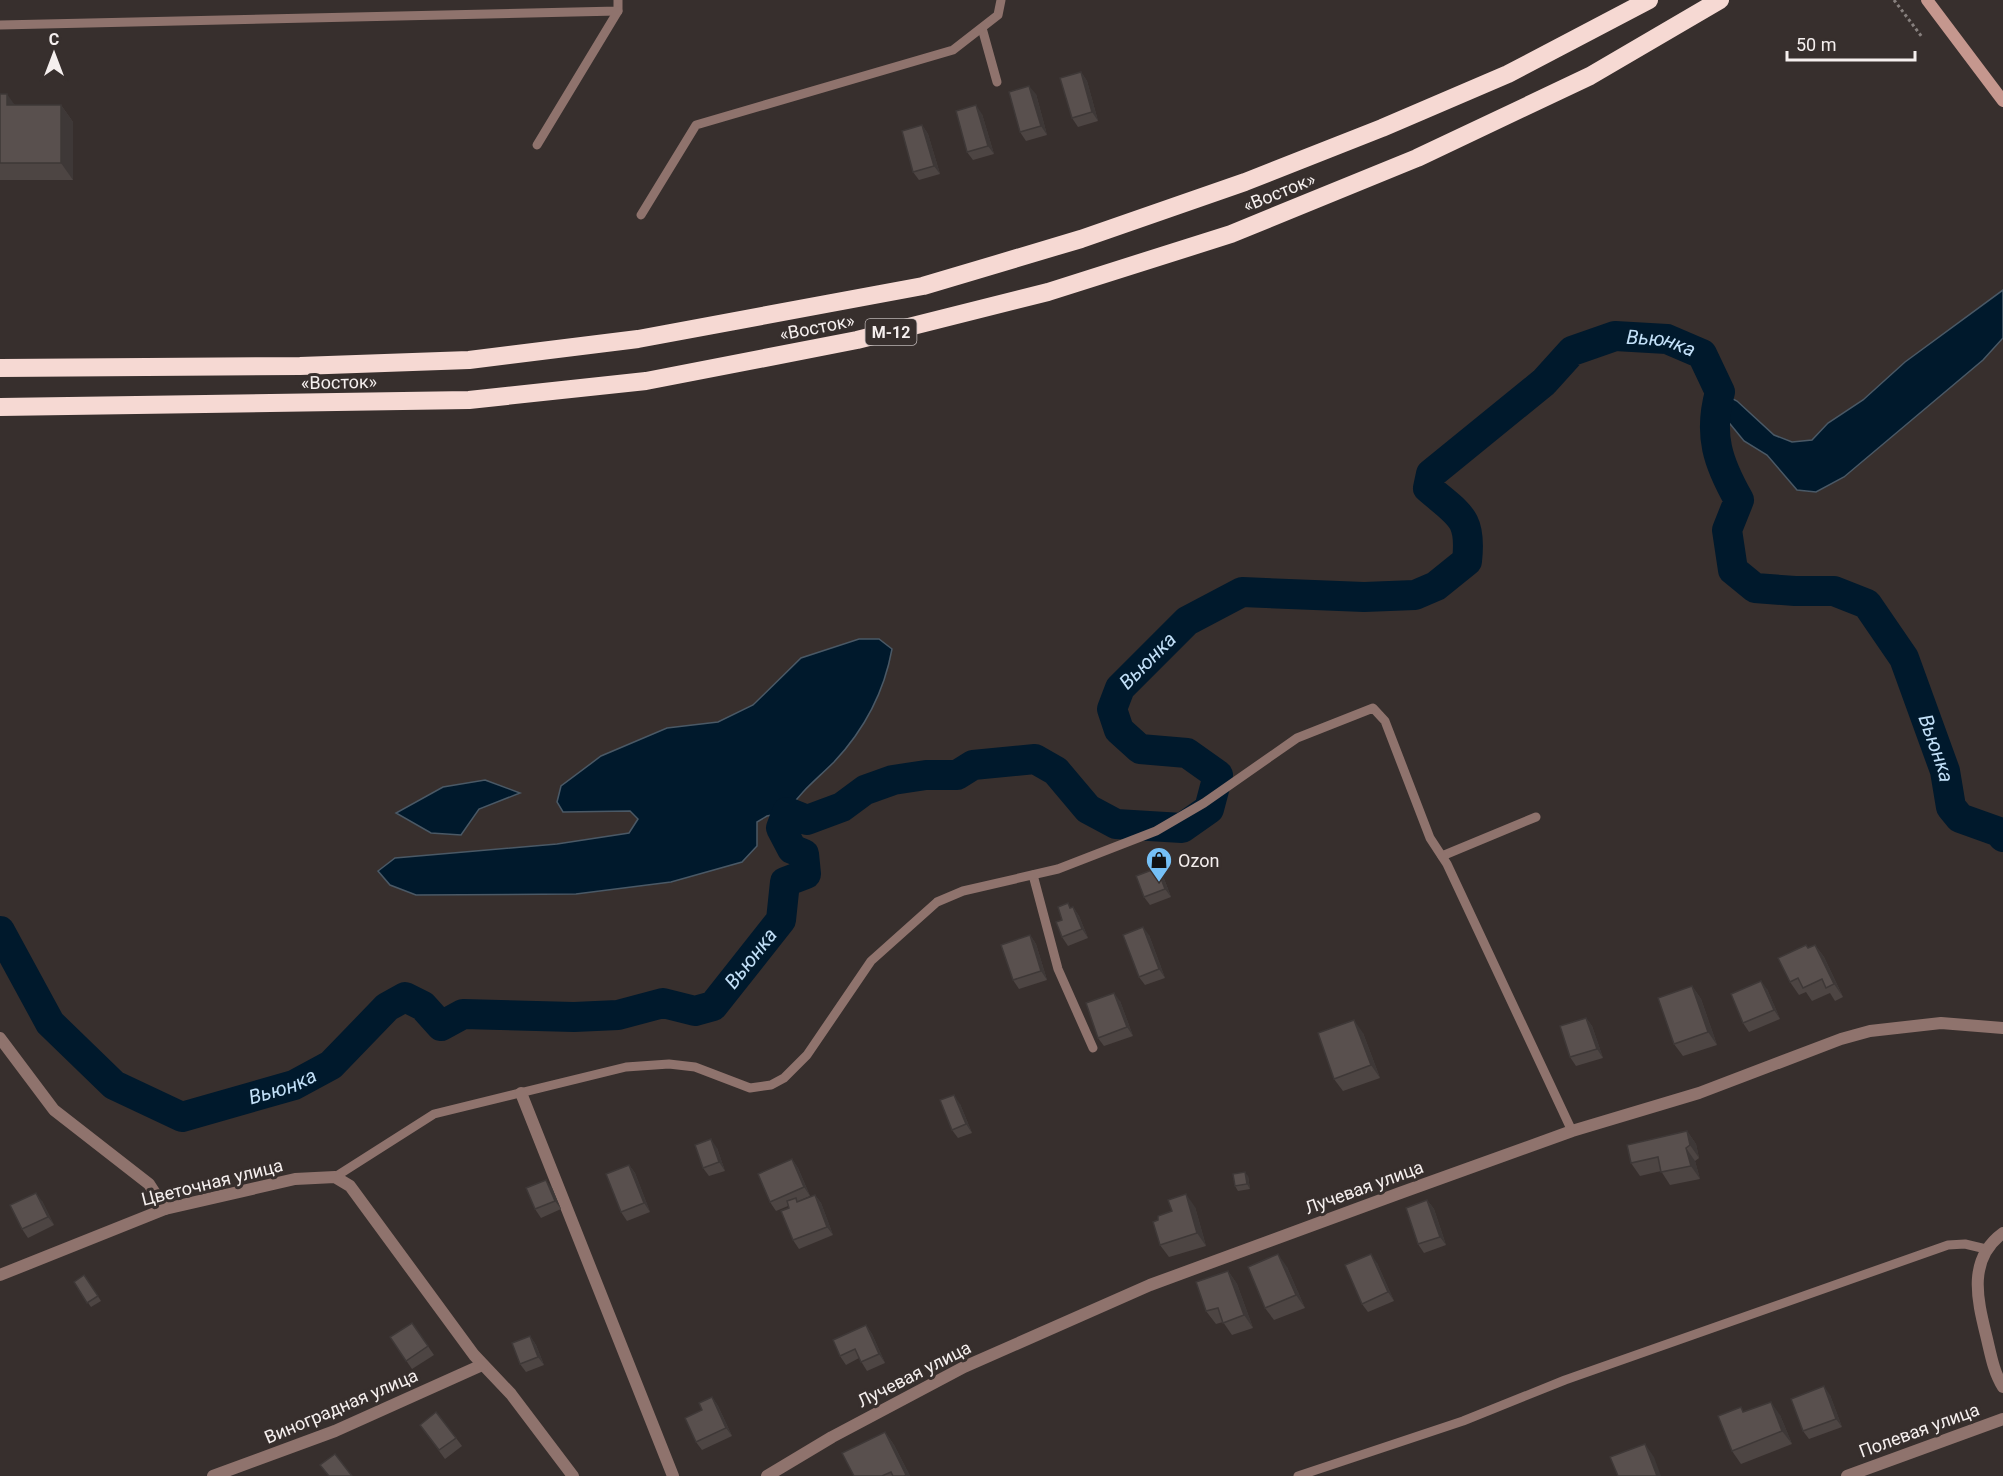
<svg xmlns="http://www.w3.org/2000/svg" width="2003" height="1476" font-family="Roboto,sans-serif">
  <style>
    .water { fill: #00192c; stroke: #4a5966; stroke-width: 1.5 }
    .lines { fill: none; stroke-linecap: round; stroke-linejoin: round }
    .river { stroke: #00192c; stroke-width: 30 }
    .path { stroke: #87807e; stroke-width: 3; stroke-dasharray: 3 3; stroke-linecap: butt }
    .lane { stroke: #8f736d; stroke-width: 9 }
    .street { stroke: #8f736d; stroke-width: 12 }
    .secondary { stroke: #c5978e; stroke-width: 12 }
    .highway { stroke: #f6d9d3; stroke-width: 18 }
    .wall { fill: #4d4543 }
    .shaded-wall { fill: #3e3837 }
    .building { fill: #59504e; stroke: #3e3837; stroke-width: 1.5 }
    .labels { text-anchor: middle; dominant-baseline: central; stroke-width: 6; stroke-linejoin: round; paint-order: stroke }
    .shield { fill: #372f2d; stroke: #bcb5b4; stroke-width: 1.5 }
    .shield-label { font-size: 16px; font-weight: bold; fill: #f5efee }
    .street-label { font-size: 18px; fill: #f5efee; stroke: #372f2d }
    .poi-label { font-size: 18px; fill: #f5efee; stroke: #372f2d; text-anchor: start }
    .water-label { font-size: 20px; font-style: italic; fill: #c2e0f8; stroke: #372f2d }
  </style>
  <rect width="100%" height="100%" fill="#372f2d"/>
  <g class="water">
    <polygon points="2003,290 2003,338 1983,360 1844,477 1816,492 1797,490 1767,455 1744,441 1726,419 1713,416 1720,392 1737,401 1774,435 1792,442 1812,440 1828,423 1863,400 1905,362"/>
    <path d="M859,639H879L892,649C884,693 865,729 834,762C817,779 800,792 787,812L767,816L757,822V846L742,862L671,882L576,894L416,895L390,885L378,871L395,858L557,844L629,833L638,819L630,811L563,812L557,802L561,786L601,756L667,728L718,722L753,705L801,658Z"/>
    <polygon points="485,780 520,793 479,809 461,835 431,833 396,813 443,787"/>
  </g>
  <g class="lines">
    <path class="river" id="s1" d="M0,931L50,1023L114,1085L182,1117L294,1085L331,1065L387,1007L405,997L423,1006L441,1026L463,1014L574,1017L618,1015L663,1003L695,1011L713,1006L781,920L785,882L806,874L804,854L792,849L781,828L787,812L807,820L842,807L865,790L893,780L926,775H957L973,765L1035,759L1056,771L1088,809L1116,824L1182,828L1209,809L1218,775L1187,753L1140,749L1119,730L1112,709L1120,688L1187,621L1242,592L1364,597L1415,595L1436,586L1467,561C1472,517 1459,515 1428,488L1431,474L1544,382L1572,351L1615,336L1667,339L1702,354L1720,392C1708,435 1718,463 1739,500L1727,530L1733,570L1755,588L1795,591H1834L1867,604L1904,658L1945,771L1951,807L1960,818L1999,832L2003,837"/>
    <polyline class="path" points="1894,0 1922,37"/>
    <g class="lane">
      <polyline points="0,25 618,11 618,0"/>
      <polyline points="982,28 997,82"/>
      <polyline points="537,145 618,11"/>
      <polyline points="641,215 696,125 953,50 998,15 1001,0"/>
      <polyline points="1442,856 1536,817"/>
      <polyline points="1033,875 1058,969 1093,1048"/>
      <polyline points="335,1177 434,1114 626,1067 669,1064 695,1067 750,1088 771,1085 784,1078 807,1055 871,961 937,902 963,891 1058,869 1156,831 1204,803 1297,738 1373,708 1385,721 1430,838 1447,864 1572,1131"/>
      <polyline points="1298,1476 1463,1421 1565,1380 1948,1245 1965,1244 1986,1249"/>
    </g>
    <g class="street">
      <polyline points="0,1038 54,1110 149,1184 165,1209"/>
      <polyline points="521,1093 673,1476"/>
      <path d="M2003,1233C1966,1260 1978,1302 1987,1339C1991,1356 1994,1373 2003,1387"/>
      <polyline points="0,1275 165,1209 295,1179 335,1177 350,1186 474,1355 511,1394 573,1476"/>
      <polyline points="213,1476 335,1431 482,1365"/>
      <polyline points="767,1476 832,1437 964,1367 1150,1285 1400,1193 1572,1131 1699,1093 1841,1039 1870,1031 1941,1023 2003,1028"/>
      <polyline points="1847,1476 2003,1419"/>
    </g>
    <polyline class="secondary" points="1927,0 2003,101"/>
    <g class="highway">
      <polyline points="0,368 300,366 469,360 638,339 923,286 1081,239 1245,182 1382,128 1508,74 1649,0"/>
      <polyline points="0,407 469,400 646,381 857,340 1048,292 1231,234 1417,158 1590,76 1720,0"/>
    </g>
  </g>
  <g class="wall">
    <polygon points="1081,72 1087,81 1098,121 1078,127 1072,118"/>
    <polygon points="0,94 15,105 61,105 73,122 73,180 0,180"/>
    <polygon points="1036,94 1047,135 1026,141 1020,132"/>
    <polygon points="982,114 994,154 973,160 967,152"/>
    <polygon points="922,125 928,134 940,174 919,180 913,172"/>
    <polygon points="1163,876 1171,897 1150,905 1144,897"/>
    <polygon points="1073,907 1079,916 1088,938 1068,946 1062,937 1062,920 1071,908"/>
    <polygon points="1030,935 1036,944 1047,980 1019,989 1013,980"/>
    <polygon points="1149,935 1165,978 1145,985 1139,977"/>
    <polygon points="1806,945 1808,948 1815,945 1824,957 1843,997 1835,1001 1830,993 1812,1001 1806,992 1799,995 1790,982"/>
    <polygon points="1692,986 1701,999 1717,1045 1683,1056 1674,1044"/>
    <polygon points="1767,989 1780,1019 1749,1032 1743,1023"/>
    <polygon points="1120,1001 1133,1036 1104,1046 1098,1038"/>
    <polygon points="1586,1018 1592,1026 1603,1058 1576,1066 1570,1057"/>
    <polygon points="1363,1033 1380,1078 1343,1091 1334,1079"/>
    <polygon points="960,1104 972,1133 958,1138 952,1130"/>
    <polygon points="1687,1131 1696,1144 1699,1158 1695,1161 1700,1179 1670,1185 1661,1171 1640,1176 1631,1163"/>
    <polygon points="717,1148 725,1171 709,1176 703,1168"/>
    <polygon points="792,1159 798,1168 810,1196 798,1201 815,1195 821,1203 833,1235 799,1249 793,1240 788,1206 776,1211 770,1202"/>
    <polygon points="629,1165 635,1173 650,1212 627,1221 621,1212"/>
    <polygon points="1248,1176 1250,1189 1238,1191 1235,1186"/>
    <polygon points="552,1188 561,1209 541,1218 535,1209"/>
    <polygon points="1427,1200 1434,1209 1446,1245 1424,1253 1418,1244"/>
    <polygon points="42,1201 54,1225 28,1238 22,1229"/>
    <polygon points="1195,1207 1206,1246 1169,1257 1160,1245"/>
    <polygon points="1377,1263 1394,1301 1368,1312 1362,1304"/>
    <polygon points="1287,1267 1305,1308 1274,1320 1265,1308"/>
    <polygon points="1228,1271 1237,1284 1253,1328 1232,1335 1223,1322 1216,1324 1206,1311"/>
    <polygon points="84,1275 101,1301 91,1307 74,1282"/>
    <polygon points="412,1323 434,1355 412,1369 390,1337"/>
    <polygon points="866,1325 872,1334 885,1363 867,1371 859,1358 846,1365 840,1356"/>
    <polygon points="530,1336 536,1345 544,1365 526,1372 520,1364"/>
    <polygon points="1830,1395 1842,1427 1809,1439 1803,1431"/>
    <polygon points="712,1397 718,1406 732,1436 702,1450 696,1442"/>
    <polygon points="1745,1412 1780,1415 1792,1444 1741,1464 1732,1451"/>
    <polygon points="420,1425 456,1438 462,1446 445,1459"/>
    <polygon points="885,1432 894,1445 910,1476 854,1476"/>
  </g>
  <g class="shaded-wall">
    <polygon points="1081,72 1087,81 1098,121 1092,112"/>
    <polygon points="1029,86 1036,94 1047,135 1041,126"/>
    <polygon points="7,94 19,111 7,105"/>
    <polygon points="61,105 73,122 73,180 61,163"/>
    <polygon points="976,105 982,114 994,154 988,146"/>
    <polygon points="922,125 928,134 940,174 934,166"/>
    <polygon points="1157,868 1163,876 1171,897 1165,889"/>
    <polygon points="1073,907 1079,916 1088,938 1082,929"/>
    <polygon points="1143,927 1149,935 1165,978 1159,969"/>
    <polygon points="1030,935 1036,944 1047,980 1041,971"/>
    <polygon points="1815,945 1824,957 1843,997 1834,984"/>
    <polygon points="1761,981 1767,989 1780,1019 1774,1010"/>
    <polygon points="1692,986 1701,999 1717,1045 1708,1032"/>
    <polygon points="1114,993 1120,1001 1133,1036 1127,1027"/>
    <polygon points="1586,1018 1592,1026 1603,1058 1597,1049"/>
    <polygon points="1354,1020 1363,1033 1380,1078 1371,1065"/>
    <polygon points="954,1095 960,1104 972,1133 966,1124"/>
    <polygon points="1687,1131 1696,1144 1699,1158 1690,1145"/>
    <polygon points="711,1139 717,1148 725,1171 719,1162"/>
    <polygon points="1686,1148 1695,1161 1700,1179 1691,1166"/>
    <polygon points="792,1159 798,1168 810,1196 804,1187"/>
    <polygon points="629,1165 635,1173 650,1212 644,1203"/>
    <polygon points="1245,1172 1248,1176 1250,1189 1247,1184"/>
    <polygon points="546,1180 552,1188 561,1209 555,1201"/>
    <polygon points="36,1193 42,1201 54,1225 48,1217"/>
    <polygon points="1186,1194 1195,1207 1206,1246 1197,1233"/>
    <polygon points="815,1195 821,1203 833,1235 827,1227"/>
    <polygon points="1427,1200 1434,1209 1446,1245 1440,1237"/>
    <polygon points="1278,1254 1287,1267 1305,1308 1296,1295"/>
    <polygon points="1371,1254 1377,1263 1394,1301 1388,1292"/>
    <polygon points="1228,1271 1237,1284 1253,1328 1244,1315"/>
    <polygon points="866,1325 872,1334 885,1363 879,1354"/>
    <polygon points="530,1336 536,1345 544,1365 538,1357"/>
    <polygon points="1824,1386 1830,1395 1842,1427 1836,1419"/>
    <polygon points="712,1397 718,1406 732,1436 726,1428"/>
    <polygon points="1771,1402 1780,1415 1792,1444 1782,1431"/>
    <polygon points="885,1432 894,1445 910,1476 907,1476 906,1475"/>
    <polygon points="1645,1444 1654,1457 1661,1476 1657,1476"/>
  </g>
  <g class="building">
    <polygon points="1081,72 1092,112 1072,118 1060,78"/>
    <polygon points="1029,86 1041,126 1020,132 1009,92"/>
    <polygon points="0,94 7,94 7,105 61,105 61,163 0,163"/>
    <polygon points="976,105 988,146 967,152 956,111"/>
    <polygon points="922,125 934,166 913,172 902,131"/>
    <polygon points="1157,868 1165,889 1144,897 1136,876"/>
    <polygon points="1068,903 1070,908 1073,907 1082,929 1062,937 1056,922 1062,920 1058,907"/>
    <polygon points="1143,927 1159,969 1139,977 1123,935"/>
    <polygon points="1030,935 1041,971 1013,980 1001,945"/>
    <polygon points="1806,945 1808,948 1815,945 1834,984 1826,988 1822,979 1803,988 1798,978 1790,982 1778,958"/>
    <polygon points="1761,981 1774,1010 1743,1023 1731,994"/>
    <polygon points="1692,986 1708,1032 1674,1044 1658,998"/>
    <polygon points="1114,993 1127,1027 1098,1038 1086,1003"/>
    <polygon points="1586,1018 1597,1049 1570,1057 1560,1026"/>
    <polygon points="1354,1020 1371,1065 1334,1079 1318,1033"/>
    <polygon points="954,1095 966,1124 952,1130 940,1100"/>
    <polygon points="1687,1131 1690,1145 1686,1148 1691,1166 1661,1172 1658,1157 1631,1163 1627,1145"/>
    <polygon points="711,1139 719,1162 703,1168 695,1145"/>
    <polygon points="792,1159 804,1187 770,1202 758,1174"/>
    <polygon points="629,1165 644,1203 621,1212 606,1174"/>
    <polygon points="1245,1172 1247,1184 1235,1186 1233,1174"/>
    <polygon points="546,1180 555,1201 535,1209 526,1188"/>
    <polygon points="36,1193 48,1217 22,1229 10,1205"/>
    <polygon points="1186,1194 1197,1233 1160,1245 1153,1222 1158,1220 1158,1216 1172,1211 1168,1200"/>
    <polygon points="815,1195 827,1227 793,1240 781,1211 789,1208 787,1201 796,1198 797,1202"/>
    <polygon points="1427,1200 1440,1237 1418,1244 1406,1208"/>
    <polygon points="1278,1254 1296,1295 1265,1308 1248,1267"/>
    <polygon points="1371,1254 1388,1292 1362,1304 1345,1265"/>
    <polygon points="1228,1271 1244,1315 1223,1323 1218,1308 1206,1311 1196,1282"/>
    <polygon points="84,1275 98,1296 87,1303 74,1282"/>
    <polygon points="412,1323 428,1346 406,1361 390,1337"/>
    <polygon points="866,1325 879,1354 861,1362 855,1349 840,1356 833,1340"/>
    <polygon points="530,1336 538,1357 520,1364 512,1343"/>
    <polygon points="1824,1386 1836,1419 1803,1431 1791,1399"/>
    <polygon points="712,1397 726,1428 696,1442 685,1418 702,1410 699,1403"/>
    <polygon points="1771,1402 1782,1431 1732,1451 1718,1416 1741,1407 1743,1412"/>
    <polygon points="436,1412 456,1438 439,1450 420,1425"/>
    <polygon points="885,1432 906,1475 904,1476 893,1476 891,1472 882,1476 854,1476 842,1453"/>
    <polygon points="1645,1444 1657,1476 1618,1476 1610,1457"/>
    <polygon points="335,1454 352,1476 329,1476 320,1465"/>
  </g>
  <defs>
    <g id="shop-pin" transform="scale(1.35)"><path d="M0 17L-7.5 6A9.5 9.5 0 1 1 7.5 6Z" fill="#75c0f6" stroke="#372f2d"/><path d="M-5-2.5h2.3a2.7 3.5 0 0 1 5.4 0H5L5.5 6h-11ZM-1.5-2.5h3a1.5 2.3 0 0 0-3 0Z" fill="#111"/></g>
  </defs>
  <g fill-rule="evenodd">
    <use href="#shop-pin" x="1159" y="860"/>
  </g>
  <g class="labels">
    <rect class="shield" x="865.5" y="319" width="51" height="26" rx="4.5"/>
    <g class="shield-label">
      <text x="891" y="332">М-12</text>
    </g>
    <g class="street-label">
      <text transform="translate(1279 192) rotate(-22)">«Восток»</text>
      <text transform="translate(817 327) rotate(-11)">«Восток»</text>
      <text transform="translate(339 382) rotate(-1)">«Восток»</text>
      <text transform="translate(212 1182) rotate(-14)">Цветочная улица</text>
      <text transform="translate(1364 1187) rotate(-20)">Лучевая улица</text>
      <text transform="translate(914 1374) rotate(-27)">Лучевая улица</text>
      <text transform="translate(341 1406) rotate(-23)">Виноградная улица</text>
      <text transform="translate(1919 1430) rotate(-20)">Полевая улица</text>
    </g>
    <g class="poi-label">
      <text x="1178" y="860">Ozon</text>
    </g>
    <g class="water-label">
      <text stroke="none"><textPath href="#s1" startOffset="2535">Вьюнка</textPath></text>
      <text stroke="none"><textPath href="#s1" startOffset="1798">Вьюнка</textPath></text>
      <text stroke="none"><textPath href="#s1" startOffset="3111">Вьюнка</textPath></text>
      <text stroke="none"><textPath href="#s1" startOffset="915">Вьюнка</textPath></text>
      <text stroke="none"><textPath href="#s1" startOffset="374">Вьюнка</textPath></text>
    </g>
  </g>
  <g transform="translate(54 54)" stroke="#372f2d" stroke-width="4.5" paint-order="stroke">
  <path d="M0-4.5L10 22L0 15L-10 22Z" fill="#f5efee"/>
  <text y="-9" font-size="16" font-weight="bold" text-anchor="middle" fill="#f5efee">С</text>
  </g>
  <path d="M1787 51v9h128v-9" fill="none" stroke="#f5efee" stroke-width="3"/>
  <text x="1796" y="51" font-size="18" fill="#f5efee" stroke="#372f2d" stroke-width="4.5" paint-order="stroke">50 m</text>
</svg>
